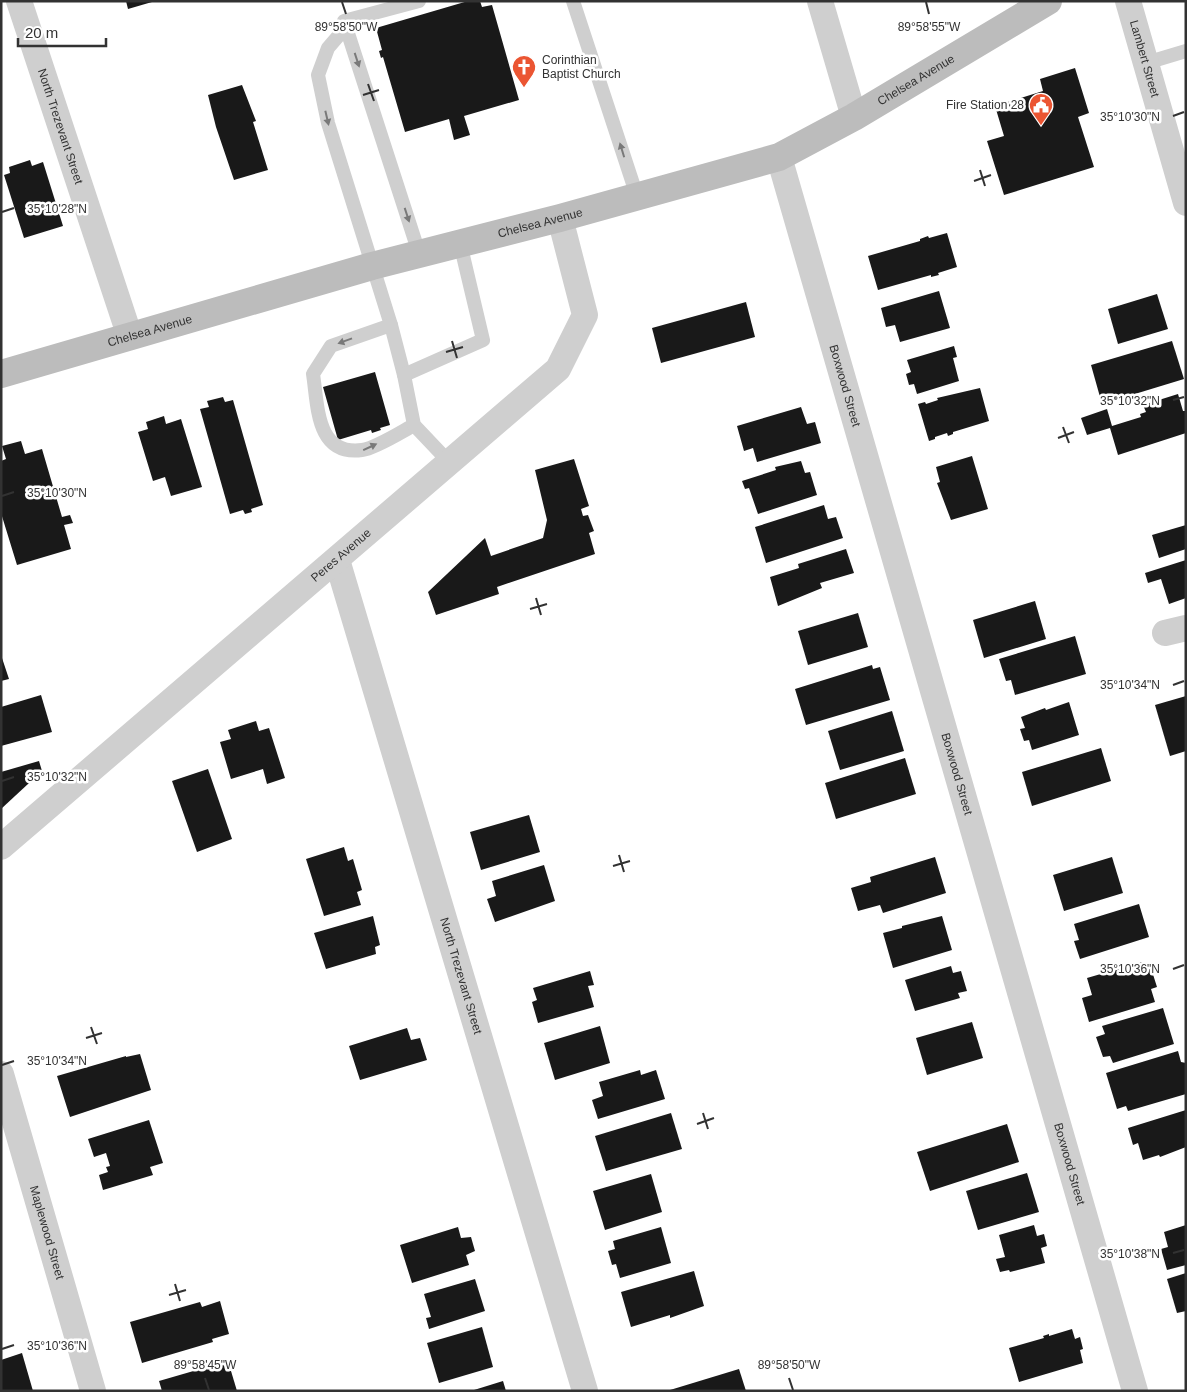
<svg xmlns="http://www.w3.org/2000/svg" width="1187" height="1392" font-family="Helvetica,sans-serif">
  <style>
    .building { fill: #191919 }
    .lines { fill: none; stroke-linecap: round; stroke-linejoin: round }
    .lane { stroke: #cfcfcf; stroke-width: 14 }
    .street { stroke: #cfcfcf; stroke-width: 26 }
    .secondary { stroke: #bcbcbc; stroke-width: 28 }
    .oneway { fill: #797979 }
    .ticks { fill: none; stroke: #323232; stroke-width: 2 }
    .labels { text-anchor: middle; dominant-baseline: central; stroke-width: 5; stroke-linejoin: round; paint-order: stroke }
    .street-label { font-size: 12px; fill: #323232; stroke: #fff }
    .poi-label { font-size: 12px; fill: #323232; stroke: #fff; text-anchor: start }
    .ticks-label { font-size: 12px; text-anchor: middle; fill: #323232; stroke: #fff; stroke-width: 5; stroke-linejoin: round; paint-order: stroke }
  </style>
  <rect width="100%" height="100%" fill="#fff"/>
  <g class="building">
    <polygon points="126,1 152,1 152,2 128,9"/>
    <polygon points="468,1 480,1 482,7 492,5 519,100 464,116 470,135 454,140 449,119 405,132 383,57 381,58 379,51 382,50 376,28"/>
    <polygon points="1075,68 1089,113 1078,117 1094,167 1004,195 987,141 1004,136 995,106 1043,91 1040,79"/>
    <polygon points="242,85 256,121 253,122 268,170 234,180 216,127 208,95"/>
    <polygon points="30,160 32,166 43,162 63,226 24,238 4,175 10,173 9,167"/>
    <polygon points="947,233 957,267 938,273 939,275 931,277 931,275 878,290 868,256 920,241 920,239 928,236 929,238"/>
    <polygon points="939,291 950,328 900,342 895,325 886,327 881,308"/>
    <polygon points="1157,294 1168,329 1118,344 1108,309"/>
    <polygon points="746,302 755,337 661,363 652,328"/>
    <polygon points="1172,341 1184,379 1102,404 1091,365"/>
    <polygon points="954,346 957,357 953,358 959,381 917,394 914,384 909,385 906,374 911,372 907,360"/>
    <polygon points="375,372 390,425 380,428 381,430 372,433 371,430 338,440 323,387"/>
    <polygon points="980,388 989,421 953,432 953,434 948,436 947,433 935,437 935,439 929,441 918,404 925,402 926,404 938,400 937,398"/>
    <polygon points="1178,394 1183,411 1186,411 1186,433 1118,455 1110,428 1087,435 1081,418 1107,409 1112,426 1141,417 1140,414 1146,412 1143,405"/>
    <polygon points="223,397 225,402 233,400 263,505 251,509 252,512 245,514 243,510 230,514 200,409 209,407 207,401"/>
    <polygon points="801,407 807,424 815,422 821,443 757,462 753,448 744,451 737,426"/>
    <polygon points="164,416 166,424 181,419 202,487 171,496 165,477 153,481 138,432 148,429 146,422"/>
    <polygon points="21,441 25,454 42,449 62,517 70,515 73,523 64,525 71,549 17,565 1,513 1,461 6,459 2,446"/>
    <polygon points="972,456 988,509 951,520 937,483 940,482 936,467"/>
    <polygon points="574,459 589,506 581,509 583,516 588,515 594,531 589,533 595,554 497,587 499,594 436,615 428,592 485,538 491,556 543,538 547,520 535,470"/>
    <polygon points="801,461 805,473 810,472 817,495 758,514 749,488 745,489 742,481 776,470 775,467"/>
    <polygon points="824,505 828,519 836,517 843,538 766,563 755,527"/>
    <polygon points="1186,525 1186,549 1159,558 1152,535"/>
    <polygon points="846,549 854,573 820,583 822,588 778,606 770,577 799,568 798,564"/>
    <polygon points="1186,560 1186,598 1169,604 1161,579 1148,583 1145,573"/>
    <polygon points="1035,601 1046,639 984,658 973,620"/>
    <polygon points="858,613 868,647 808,665 798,631"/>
    <polygon points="1075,636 1086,674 1015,695 1011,680 1006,681 999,659"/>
    <polygon points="1,655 9,679 1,681"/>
    <polygon points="872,665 873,669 880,667 890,700 806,725 795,689"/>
    <polygon points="41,695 52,732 1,746 1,707"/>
    <polygon points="1186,696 1186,751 1170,756 1155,705"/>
    <polygon points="1069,702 1079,735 1032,750 1029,740 1024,741 1020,729 1025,728 1021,717 1045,708 1046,710"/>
    <polygon points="892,711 904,751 840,770 828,731"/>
    <polygon points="256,721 259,731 269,728 285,778 267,784 263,769 231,779 220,742 231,739 228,730"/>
    <polygon points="1101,748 1111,781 1032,806 1022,772"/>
    <polygon points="905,758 916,794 836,819 825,783"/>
    <polygon points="39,761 42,771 1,809 1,772"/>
    <polygon points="208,769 232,839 197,852 172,781"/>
    <polygon points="529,815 540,852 481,870 470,832"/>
    <polygon points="344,847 348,861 353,859 362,890 357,892 361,905 324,916 306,859"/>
    <polygon points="935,857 946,893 883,913 880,905 858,911 851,888 871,882 870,877"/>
    <polygon points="1112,857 1123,893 1064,911 1053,875"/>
    <polygon points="544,865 555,901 495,922 487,899 496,896 492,881"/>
    <polygon points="1139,904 1149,937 1080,959 1074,941 1079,940 1074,924"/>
    <polygon points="373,916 380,945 375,947 376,954 326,969 314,933"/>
    <polygon points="942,916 952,950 893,968 883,933 902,928 902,926"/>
    <polygon points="1142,962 1144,966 1150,965 1157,987 1151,989 1155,1002 1089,1022 1082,998 1092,995 1087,978"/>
    <polygon points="951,966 953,973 961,971 967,991 958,993 960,998 915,1011 905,980"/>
    <polygon points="590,971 594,985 588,986 594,1007 538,1023 532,1002 537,1000 533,988"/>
    <polygon points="1163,1008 1174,1044 1113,1063 1110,1056 1103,1057 1096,1037 1105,1034 1102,1026"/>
    <polygon points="972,1022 983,1058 927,1075 916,1038"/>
    <polygon points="600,1026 610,1063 555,1080 544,1043"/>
    <polygon points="407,1028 411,1040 420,1038 427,1060 360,1080 349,1046"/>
    <polygon points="1178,1051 1181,1062 1186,1063 1186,1094 1128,1111 1126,1106 1117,1109 1106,1073"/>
    <polygon points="140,1054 151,1090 70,1117 57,1076 126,1056 126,1057"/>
    <polygon points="640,1070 641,1075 656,1070 665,1099 598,1119 592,1100 603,1096 599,1082"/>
    <polygon points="1186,1110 1186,1147 1160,1157 1159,1155 1143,1160 1138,1143 1133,1145 1128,1128"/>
    <polygon points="671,1113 682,1149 606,1171 595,1136"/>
    <polygon points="149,1120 163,1163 150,1167 153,1175 103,1190 99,1175 108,1172 106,1167 110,1166 106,1153 94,1157 88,1139"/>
    <polygon points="1007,1124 1019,1162 930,1191 917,1152"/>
    <polygon points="1027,1173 1039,1212 978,1230 966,1191"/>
    <polygon points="651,1174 662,1212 605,1230 593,1191"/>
    <polygon points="1034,1225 1037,1236 1044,1234 1047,1246 1041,1248 1045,1263 1010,1272 1009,1270 1000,1272 996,1259 1005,1257 999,1235"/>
    <polygon points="1186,1225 1186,1265 1167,1270 1161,1249 1168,1247 1164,1232"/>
    <polygon points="458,1227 461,1238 471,1237 475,1251 466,1255 469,1265 412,1283 400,1245"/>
    <polygon points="661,1227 671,1263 620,1278 616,1264 612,1265 608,1251 615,1249 613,1241"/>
    <polygon points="694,1271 704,1306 670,1318 670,1315 631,1327 621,1292"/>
    <polygon points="1186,1273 1186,1311 1177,1313 1167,1279"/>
    <polygon points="475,1279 485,1311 429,1329 426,1318 431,1317 424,1294"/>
    <polygon points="220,1301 229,1334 212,1339 213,1342 142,1363 130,1322 200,1302 202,1307"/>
    <polygon points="482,1327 493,1367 439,1383 427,1343"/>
    <polygon points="1072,1329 1075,1339 1080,1337 1083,1349 1080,1350 1083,1363 1019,1382 1009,1348 1044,1338 1043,1336 1049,1334 1049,1336"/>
    <polygon points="22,1353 33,1391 1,1391 1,1360"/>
    <polygon points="228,1361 237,1391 162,1391 159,1381"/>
    <polygon points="739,1369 746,1391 670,1391 670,1390"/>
    <polygon points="503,1381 506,1391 474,1391 474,1390"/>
  </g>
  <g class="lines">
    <g class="lane">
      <polyline points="419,1 344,21 419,253"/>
      <polyline points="573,1 637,196"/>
      <polyline points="346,27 328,48 318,75 328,123 391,325 404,375"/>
      <polyline points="1146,63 1186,51"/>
      <path d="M391,325L331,346L313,374C318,406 316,456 362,450C376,448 401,432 414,425"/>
      <polyline points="450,463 414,425 404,375 483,340 460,243"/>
    </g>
    <g class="street">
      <path id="s1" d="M19,1L130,337"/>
      <polyline points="820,1 854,117"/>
      <path id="s2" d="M1128,1L1186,203"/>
      <path id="s3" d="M779,157L1135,1391"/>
      <path id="s4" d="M337,560L585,1391"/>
      <polyline points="1165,633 1186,628"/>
      <path id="s5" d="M1,847L558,369L585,315L560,218"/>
      <path id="s6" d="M1,1074L93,1391"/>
    </g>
    <path class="secondary" id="s7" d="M1,374L372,266L560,218L779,157L854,117L1048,1"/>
  </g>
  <defs><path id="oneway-solid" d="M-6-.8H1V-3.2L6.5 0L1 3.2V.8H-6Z" transform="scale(1.25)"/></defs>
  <g class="oneway">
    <use href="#oneway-solid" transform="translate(357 60) rotate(72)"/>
    <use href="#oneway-solid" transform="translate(327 118) rotate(77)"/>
    <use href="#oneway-solid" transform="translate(622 150) rotate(-107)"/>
    <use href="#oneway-solid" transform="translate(407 215) rotate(72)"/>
    <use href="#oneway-solid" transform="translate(345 341) rotate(160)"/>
    <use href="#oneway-solid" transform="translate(370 447) rotate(-25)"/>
  </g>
  <path class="ticks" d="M342,2L346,14M926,2L929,14M368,84L374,101M363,95L379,90M1173,116L1184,112M980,170L985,186M974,181L991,175M2,212L14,208M452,341L457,358M446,352L463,347M1173,400L1184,397M1063,427L1069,443M1058,438L1074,432M2,496L14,492M536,598L541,615M530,609L547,604M1173,685L1184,681M2,781L14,777M619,855L624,872M613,866L630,861M1173,969L1184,965M91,1027L97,1044M86,1038L102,1033M2,1065L14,1061M703,1113L708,1129M697,1124L714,1118M1173,1253L1184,1250M175,1284L180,1301M169,1295L186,1290M2,1349L14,1345M205,1378L209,1390M789,1378L793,1390"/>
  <defs>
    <g id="church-pin" transform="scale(1.25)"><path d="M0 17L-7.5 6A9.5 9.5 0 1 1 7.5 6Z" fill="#eb5532" stroke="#fff"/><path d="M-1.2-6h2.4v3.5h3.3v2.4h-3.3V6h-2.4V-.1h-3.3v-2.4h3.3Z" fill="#fff"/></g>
    <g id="civic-pin" transform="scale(1.25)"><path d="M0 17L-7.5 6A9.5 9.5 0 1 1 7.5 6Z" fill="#eb5532" stroke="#fff"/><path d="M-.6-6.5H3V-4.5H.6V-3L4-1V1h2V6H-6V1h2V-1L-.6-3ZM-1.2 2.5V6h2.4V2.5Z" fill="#fff"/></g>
  </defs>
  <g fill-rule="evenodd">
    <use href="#church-pin" x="524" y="67"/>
    <use href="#civic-pin" x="1041" y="105"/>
  </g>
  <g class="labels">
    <g class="street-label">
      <text stroke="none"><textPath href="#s2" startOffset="60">Lambert Street</textPath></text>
      <text stroke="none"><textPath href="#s7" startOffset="965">Chelsea Avenue</textPath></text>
      <text stroke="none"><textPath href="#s1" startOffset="132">North Trezevant Street</textPath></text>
      <text stroke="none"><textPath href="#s7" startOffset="560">Chelsea Avenue</textPath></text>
      <text stroke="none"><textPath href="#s7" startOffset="155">Chelsea Avenue</textPath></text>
      <text stroke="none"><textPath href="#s3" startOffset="238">Boxwood Street</textPath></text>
      <text stroke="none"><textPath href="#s5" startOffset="448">Peres Avenue</textPath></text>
      <text stroke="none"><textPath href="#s3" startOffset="642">Boxwood Street</textPath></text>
      <text stroke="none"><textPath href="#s4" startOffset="434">North Trezevant Street</textPath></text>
      <text stroke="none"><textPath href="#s3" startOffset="1048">Boxwood Street</textPath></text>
      <text stroke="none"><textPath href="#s6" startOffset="165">Maplewood Street</textPath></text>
    </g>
    <g class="poi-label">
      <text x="542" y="60">Corinthian<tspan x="542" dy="14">Baptist Church</tspan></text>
      <text x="1024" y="105" text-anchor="end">Fire Station 28</text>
    </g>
  </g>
  <g class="ticks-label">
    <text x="346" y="31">89°58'50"W</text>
    <text x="929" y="31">89°58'55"W</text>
    <text x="1130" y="121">35°10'30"N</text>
    <text x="57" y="213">35°10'28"N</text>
    <text x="1130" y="405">35°10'32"N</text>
    <text x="57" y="497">35°10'30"N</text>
    <text x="1130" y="689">35°10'34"N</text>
    <text x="57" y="781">35°10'32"N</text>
    <text x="1130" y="973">35°10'36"N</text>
    <text x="57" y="1065">35°10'34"N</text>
    <text x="1130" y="1258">35°10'38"N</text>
    <text x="57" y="1350">35°10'36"N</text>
    <text x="205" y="1369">89°58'45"W</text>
    <text x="789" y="1369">89°58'50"W</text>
  </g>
  <rect width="1187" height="1392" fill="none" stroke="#323232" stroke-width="5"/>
  <path d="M18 38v8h88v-8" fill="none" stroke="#323232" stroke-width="2.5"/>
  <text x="25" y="38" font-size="15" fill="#323232" stroke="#ffffff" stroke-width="4" paint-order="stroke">20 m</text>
</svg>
